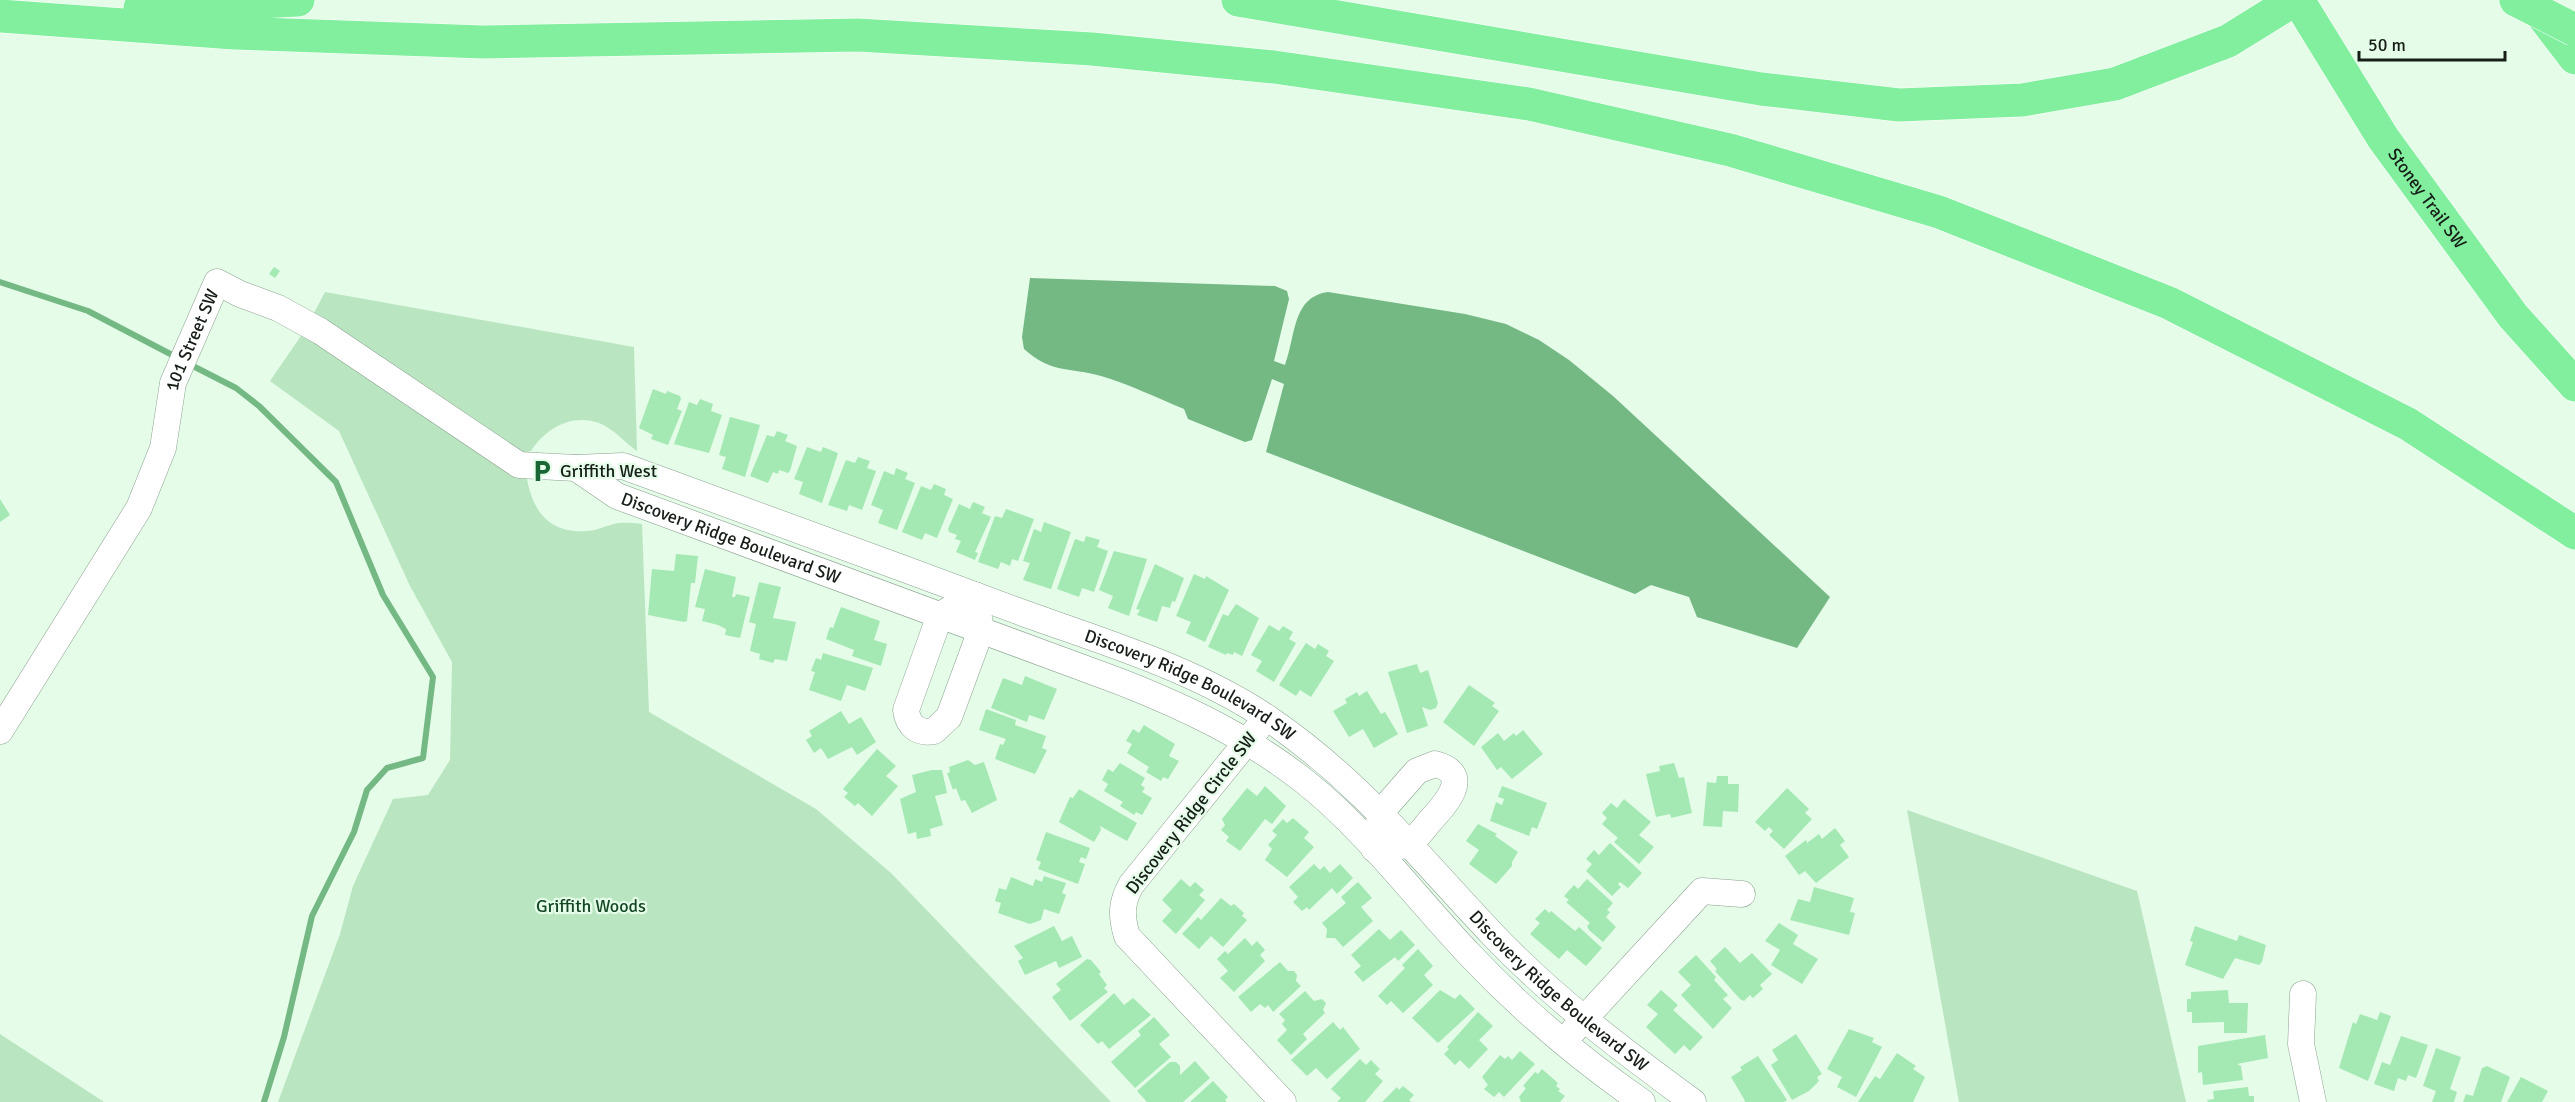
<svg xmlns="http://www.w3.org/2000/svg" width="2575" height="1102" font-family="Signika,sans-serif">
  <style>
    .green { fill: #b9e5c1 }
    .water { fill: #74b884 }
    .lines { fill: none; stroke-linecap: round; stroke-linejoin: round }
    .stream { stroke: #74b884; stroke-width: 6 }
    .building { fill: #a4e9b3 }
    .minor-casing { stroke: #8da291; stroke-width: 27 }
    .highway-casing { stroke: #fff; stroke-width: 34 }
    .minor { stroke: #fff; stroke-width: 26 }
    .highway { stroke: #82ef9e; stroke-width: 33 }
    .highway-bridge-casing { stroke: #fff; stroke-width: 34; stroke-linecap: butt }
    .highway-bridge { stroke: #82ef9e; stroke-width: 33 }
    .labels { text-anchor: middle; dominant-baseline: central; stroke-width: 4.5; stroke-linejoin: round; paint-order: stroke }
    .street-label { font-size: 18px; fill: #161e17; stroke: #e5fce9 }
    .poi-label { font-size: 18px; fill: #161e17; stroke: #e5fce9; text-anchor: start }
    .park-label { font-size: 18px; fill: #154725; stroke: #e5fce9 }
  </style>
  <rect width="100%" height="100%" fill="#e5fce9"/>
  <g class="green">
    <path d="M325,292L634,347L637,451C624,442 614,429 599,423C571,413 545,429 531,451L522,453L314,313Z"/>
    <path d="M305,330L527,479C533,512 550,534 587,531C596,531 605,526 614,524C623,522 633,523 642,524L649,712L816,809L891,873L1111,1102H278L340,934L353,886L393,799L428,795L450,760L452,662L410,586L339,431L270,381Z"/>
    <polygon points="1907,810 2137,891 2186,1102 1959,1102"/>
    <polygon points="0,1034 104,1102 0,1102"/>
  </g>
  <path class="water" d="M1030,278L1275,286L1287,291L1289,299L1274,361L1285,365C1296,336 1292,297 1328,292L1465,314L1506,324L1539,340L1569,360L1613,396L1830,597L1797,648L1697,617L1689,597L1651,585L1635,594L1266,452L1284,384L1272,379L1252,440L1245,442L1188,419L1184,409C1157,398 1129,384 1101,376C1069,367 1052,374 1024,349L1022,337Z"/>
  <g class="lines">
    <g class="stream">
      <polyline points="0,282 88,311 178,358"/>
      <polyline points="187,363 236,388 259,406 336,482 383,595 433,677 423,758 387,768 367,790 354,832 312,916 284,1037 264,1102"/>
    </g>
  </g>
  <g class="building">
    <polygon points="274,267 280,271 275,278 269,274"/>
    <polygon points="653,389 666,394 667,391 680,396 681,399 677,409 682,411 668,445 651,439 653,435 639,428"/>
    <polygon points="700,399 713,404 711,411 722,415 709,453 674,444 689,402 697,405"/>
    <polygon points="730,417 760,425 745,477 722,469 726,457 719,455"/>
    <polygon points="777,431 788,435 785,441 797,446 790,471 788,473 779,470 778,474 773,472 768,483 750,476 767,435 774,437"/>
    <polygon points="807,447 821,452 823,447 838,453 822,503 799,494 803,482 794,479"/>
    <polygon points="858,457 870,461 867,468 876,471 862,510 849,505 847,511 828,505 846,460 855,463"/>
    <polygon points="896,468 908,473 905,479 915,483 897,530 878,523 883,510 871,505 884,471 894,475"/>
    <polygon points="934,484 946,489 944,495 953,499 937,538 925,533 922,540 902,532 921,486 931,490"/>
    <polygon points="0,499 10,515 0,522"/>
    <polygon points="973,502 985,507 982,513 991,517 975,552 978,553 975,560 956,552 961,541 955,539 957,535 949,532 948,529 959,504 970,509"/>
    <polygon points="1006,509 1034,519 1018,561 1012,559 1010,566 1001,562 998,569 978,562 995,516 1002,518"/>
    <polygon points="1044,522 1071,532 1051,589 1023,580 1030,563 1023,561 1034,529 1041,532"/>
    <polygon points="1086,536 1100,540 1097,547 1108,551 1094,592 1082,588 1079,597 1057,589 1075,539 1084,542"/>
    <polygon points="1114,551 1147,559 1129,616 1108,608 1113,596 1099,590"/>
    <polygon points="676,554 698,556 695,583 691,583 687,621 684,622 648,615 652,569 674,571"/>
    <polygon points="1155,564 1184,578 1175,602 1172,601 1170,608 1162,606 1157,622 1137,615 1140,610 1136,609"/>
    <polygon points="705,569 736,577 732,597 735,597 736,594 750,597 740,638 725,635 726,629 718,625 702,621 705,609 695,607"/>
    <polygon points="1194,574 1205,579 1206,576 1229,590 1205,642 1186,633 1191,622 1176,616"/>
    <polygon points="759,582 781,587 773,618 796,622 787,661 775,659 773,663 759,659 760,654 750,651 756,624 749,622"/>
    <polygon points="1236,604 1259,618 1242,656 1234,652 1233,655 1227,653 1226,655 1208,647 1223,614 1228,616"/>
    <polygon points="841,607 880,621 874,640 887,644 881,666 852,656 854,650 826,639 830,627 833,628"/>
    <polygon points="1269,625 1279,631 1283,626 1293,632 1289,639 1296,643 1274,682 1256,671 1262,661 1251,655"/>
    <polygon points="1306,643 1315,649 1318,644 1329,651 1326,656 1334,661 1311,697 1300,690 1296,696 1279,685"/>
    <polygon points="823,653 873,668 865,691 847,685 841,701 809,690 815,672 811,671 816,658 821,660"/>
    <polygon points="1417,664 1420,673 1428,670 1438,703 1436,708 1430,710 1422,707 1428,726 1407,733 1388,672"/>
    <polygon points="1025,676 1057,689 1044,720 1029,715 1027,722 991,708 1003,678 1022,685"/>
    <polygon points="1469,685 1495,703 1492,706 1499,711 1474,746 1443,722"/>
    <polygon points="1367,691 1381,714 1385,712 1398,734 1374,748 1363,729 1349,737 1333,711 1347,703 1345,699 1357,692 1359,696"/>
    <polygon points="986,709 1016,720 1015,725 1046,736 1042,748 1047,750 1035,774 995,759 1000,744 1003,745 1006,739 979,730"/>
    <polygon points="841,711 849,724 861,717 876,742 857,755 852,747 828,759 821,748 814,753 806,740 812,736 809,731"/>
    <polygon points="1144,725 1175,744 1169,756 1179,761 1168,779 1163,777 1161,781 1146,772 1149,767 1127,753 1132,744 1126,741 1133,729 1139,733"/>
    <polygon points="1523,730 1543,754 1512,779 1501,767 1497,770 1481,747 1498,733 1504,741 1514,733 1516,736"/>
    <polygon points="877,749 896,766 886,776 898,786 872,816 858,803 855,806 844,797 848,793 843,789"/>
    <polygon points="968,760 975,765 984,762 997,800 972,813 965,800 961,801 956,788 953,790 947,773 950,772 949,767"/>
    <polygon points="1120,763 1145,778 1141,785 1145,788 1142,792 1152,798 1142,815 1136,812 1134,815 1120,806 1123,802 1104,791 1108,784 1102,780 1108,769 1113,772"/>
    <polygon points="1674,763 1679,778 1684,777 1692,813 1671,818 1670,814 1656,817 1646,774 1660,771 1659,766"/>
    <polygon points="932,770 942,770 947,793 935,796 943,825 930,829 931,836 917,839 916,832 908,834 900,799 916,792 912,775"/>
    <polygon points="1717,776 1728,776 1728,784 1739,784 1738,812 1723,811 1722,827 1703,826 1707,782 1716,783"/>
    <polygon points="1265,786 1286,806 1272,824 1265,819 1240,851 1226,841 1229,837 1221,830 1225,825 1222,819 1247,788 1257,796"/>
    <polygon points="1502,786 1547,803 1537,829 1532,827 1529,836 1490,821 1496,802 1502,805 1504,799 1498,797"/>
    <polygon points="1787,788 1809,809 1805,813 1812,819 1784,849 1769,835 1773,831 1769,827 1765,831 1755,822"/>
    <polygon points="1079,789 1137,823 1127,841 1100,826 1101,830 1094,842 1059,822 1070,797 1073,798"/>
    <polygon points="1624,799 1651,822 1639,835 1654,847 1639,864 1614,842 1618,838 1602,824 1607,818 1602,813 1611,803 1617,808"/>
    <polygon points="1293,818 1309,832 1304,838 1314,847 1287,877 1265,860 1272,849 1268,845 1277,835 1272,831 1283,819 1287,823"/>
    <polygon points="1478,824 1497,834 1495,836 1518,852 1512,862 1512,866 1496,884 1469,864 1479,850 1466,841"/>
    <polygon points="1835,828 1845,841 1840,845 1849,857 1816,883 1805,871 1799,875 1785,856 1806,840 1807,843 1819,834 1822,839"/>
    <polygon points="1046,832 1090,848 1086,859 1081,857 1079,862 1085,864 1078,884 1038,869 1041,862 1036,860"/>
    <polygon points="1610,843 1642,873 1628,888 1620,882 1618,884 1621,887 1612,896 1586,871 1592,864 1586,859 1594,850 1599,855"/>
    <polygon points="1314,864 1320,870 1324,866 1330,873 1340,864 1353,878 1337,894 1332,888 1309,910 1307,907 1302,911 1293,902 1298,897 1289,887"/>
    <polygon points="1044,876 1066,883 1062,893 1066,895 1059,914 1044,909 1041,920 1030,924 998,913 1001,903 995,901 999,888 1006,890 1011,877 1033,886 1035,879 1042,882"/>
    <polygon points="1181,879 1190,887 1195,882 1204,890 1199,895 1205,900 1176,934 1162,921 1172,910 1162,900"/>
    <polygon points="1587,879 1613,903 1607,910 1610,912 1606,917 1616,927 1603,942 1589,930 1587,926 1590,923 1566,902 1569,900 1564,896 1574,885 1578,889"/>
    <polygon points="1358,882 1372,898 1361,907 1373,921 1343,947 1335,938 1326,938 1327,929 1322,923 1346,903 1341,897"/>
    <polygon points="1814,887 1854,898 1850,912 1855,913 1849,935 1790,920 1798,899 1810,902"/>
    <polygon points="1221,898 1231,906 1234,904 1244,913 1242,916 1247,920 1223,947 1211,936 1199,949 1182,934 1198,917 1201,920"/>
    <polygon points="1545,909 1549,913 1551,911 1575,931 1579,927 1602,948 1586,966 1567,950 1559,959 1530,934 1540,923 1535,919"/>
    <polygon points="1779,923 1798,935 1793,944 1818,959 1802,984 1771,965 1780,950 1765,941"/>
    <polygon points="1054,926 1062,941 1072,936 1082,957 1059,968 1056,961 1025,975 1018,961 1023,958 1014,946"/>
    <polygon points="2195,926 2237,941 2239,935 2266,945 2262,962 2259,965 2235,958 2223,979 2185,965 2193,942 2190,941"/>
    <polygon points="1379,929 1390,940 1401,930 1415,945 1398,961 1395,957 1363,982 1354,972 1361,966 1351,955"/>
    <polygon points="1245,938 1252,946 1257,941 1265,950 1260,955 1265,961 1234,992 1220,978 1228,971 1217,959 1225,951 1228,954"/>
    <polygon points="1725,947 1740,963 1752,953 1772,974 1760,985 1763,989 1753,998 1750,995 1744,1001 1740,999 1715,971 1717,969 1710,961"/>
    <polygon points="1418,949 1433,966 1424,975 1433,985 1403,1013 1391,1001 1387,1005 1378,996 1405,968 1402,965"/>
    <polygon points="1696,955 1716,977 1714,980 1728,995 1723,999 1732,1008 1713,1029 1681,995 1691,985 1678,972"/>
    <polygon points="1087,959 1091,960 1101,972 1099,974 1107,985 1104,988 1108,992 1070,1021 1052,997 1061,990 1056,984"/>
    <polygon points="1280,962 1288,971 1294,971 1297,975 1296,981 1301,986 1273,1012 1268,1005 1265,1008 1260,1004 1251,1012 1238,997"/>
    <polygon points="1440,990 1455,999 1460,994 1475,1009 1438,1043 1412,1018"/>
    <polygon points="1661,990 1678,1005 1673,1010 1703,1037 1690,1051 1684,1045 1675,1054 1646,1027 1658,1014 1647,1005"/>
    <polygon points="2228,990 2229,1003 2248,1003 2247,1033 2224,1033 2224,1022 2192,1023 2192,1012 2187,1012 2187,999 2191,999 2191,992"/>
    <polygon points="1305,991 1314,1001 1322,999 1326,1003 1323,1010 1325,1013 1303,1034 1307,1039 1291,1055 1277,1040 1287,1030 1282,1024 1285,1020 1279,1014"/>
    <polygon points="1114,993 1124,1005 1133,998 1151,1015 1109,1049 1102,1041 1098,1044 1080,1025"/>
    <polygon points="1478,1012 1493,1026 1479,1040 1488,1049 1469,1069 1460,1060 1455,1065 1444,1054 1449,1049 1447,1047"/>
    <polygon points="2380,1012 2391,1016 2368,1081 2339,1068 2353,1022 2356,1024 2360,1014 2377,1020"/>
    <polygon points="1154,1017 1170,1035 1159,1044 1171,1057 1135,1088 1111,1062 1141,1035 1138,1031"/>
    <polygon points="1333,1022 1340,1030 1343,1027 1360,1049 1327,1079 1316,1068 1307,1076 1291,1060"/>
    <polygon points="1849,1029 1874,1038 1872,1042 1882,1047 1856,1097 1837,1087 1842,1077 1827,1069"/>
    <polygon points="1796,1034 1822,1074 1817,1077 1819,1081 1809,1091 1792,1100 1771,1065 1778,1060 1772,1050"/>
    <polygon points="2265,1035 2268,1058 2237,1064 2241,1066 2243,1080 2203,1085 2202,1072 2198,1073 2198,1046"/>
    <polygon points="2401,1036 2428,1045 2416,1078 2408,1075 2406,1081 2398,1078 2394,1091 2374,1084 2382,1062 2390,1065"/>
    <polygon points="2436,1048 2461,1057 2450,1089 2457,1092 2454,1102 2432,1102 2436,1091 2423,1086"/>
    <polygon points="1520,1051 1535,1064 1504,1097 1499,1092 1494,1097 1484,1089 1488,1085 1482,1077 1500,1055 1505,1059 1508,1056 1512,1060"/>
    <polygon points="1897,1053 1916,1066 1913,1069 1925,1077 1913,1102 1858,1102 1875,1076 1880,1079"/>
    <polygon points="1758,1056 1787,1100 1784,1102 1745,1102 1744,1099 1731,1077 1742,1070 1740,1067"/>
    <polygon points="1360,1059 1366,1065 1371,1060 1380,1069 1375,1074 1383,1081 1365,1102 1337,1102 1341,1098 1331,1089"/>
    <polygon points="1195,1061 1210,1078 1183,1102 1147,1102 1137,1091 1170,1062 1176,1062 1180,1066 1180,1075"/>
    <polygon points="2487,1066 2510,1077 2501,1102 2463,1102 2466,1094 2473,1096 2482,1068"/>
    <polygon points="1542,1069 1558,1083 1556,1086 1560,1089 1558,1091 1565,1096 1560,1102 1521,1102 1519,1097 1526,1088 1523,1086 1535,1072 1538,1074"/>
    <polygon points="2521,1077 2548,1091 2542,1102 2507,1102"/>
    <polygon points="1213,1081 1228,1097 1225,1100 1227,1102 1190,1102"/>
    <polygon points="1403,1086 1414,1095 1409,1100 1412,1102 1382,1102 1397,1087 1399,1090"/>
    <polygon points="2248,1087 2249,1096 2254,1096 2254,1102 2208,1102 2207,1100 2214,1099 2213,1091"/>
  </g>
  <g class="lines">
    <g class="minor-casing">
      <g id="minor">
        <path id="s1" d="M576,468L617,496L1121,682C1187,708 1248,737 1304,781C1366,830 1415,897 1470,955C1522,1010 1580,1059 1642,1102"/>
        <path d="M975,595L981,630L949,717L934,731C918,734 908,726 906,710L940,615Z"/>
        <path d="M1258,728L1131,885C1121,903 1121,916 1127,936L1283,1102"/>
        <path id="s2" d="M0,731L139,508L163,448L173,383L217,282L240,294L278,308L320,331L519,465L576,468L623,466C756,515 890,563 1023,613C1106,643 1195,669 1269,719C1360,781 1418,856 1493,935C1553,998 1622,1050 1693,1102"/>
        <path d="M1435,764C1474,774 1445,805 1430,821C1424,828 1418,837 1411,842C1403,848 1384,848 1374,849L1381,812L1417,771Z"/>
        <polyline points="2303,994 2301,1044 2313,1102"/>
        <polyline points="1573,1031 1702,891 1742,894"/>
      </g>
    </g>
    <g class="highway-casing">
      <g id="highway">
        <polyline points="1238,0 1761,89 1899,105 2022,100 2115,84 2228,41 2294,0"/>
        <path id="s3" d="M2298,0L2383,138L2513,316L2575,385"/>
        <polyline points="2536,7 2575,58"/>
        <polyline points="140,8 298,0"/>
        <polyline points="0,16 234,33 483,42 858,35 1092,49 1274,67 1529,104 1730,150 1939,212 2169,303 2408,424 2575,533"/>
      </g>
    </g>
    <use href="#minor" class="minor"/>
    <use href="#highway" class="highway"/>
    <g class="highway-bridge-casing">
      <polyline id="highway-bridge" points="2516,0 2575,30"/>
    </g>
    <use href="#highway-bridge" class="highway-bridge"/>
  </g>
  <defs>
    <g id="parking-bare" transform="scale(1.8)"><path d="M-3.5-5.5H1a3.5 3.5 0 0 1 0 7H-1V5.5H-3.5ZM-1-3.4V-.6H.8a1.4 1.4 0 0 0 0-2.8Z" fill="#1a6634" stroke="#e5fce9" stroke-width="2.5" paint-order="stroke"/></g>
  </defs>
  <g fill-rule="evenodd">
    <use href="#parking-bare" x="542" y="471"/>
  </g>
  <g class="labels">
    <g class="street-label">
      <text stroke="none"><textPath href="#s3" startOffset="237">Stoney Trail SW</textPath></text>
      <text stroke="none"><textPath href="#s2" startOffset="440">101 Street SW</textPath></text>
      <text stroke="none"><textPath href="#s1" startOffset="171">Discovery Ridge Boulevard SW</textPath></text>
      <text stroke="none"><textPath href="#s2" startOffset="1570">Discovery Ridge Boulevard SW</textPath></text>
      <text transform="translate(1191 813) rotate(-52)">Discovery Ridge Circle SW</text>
      <text stroke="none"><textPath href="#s2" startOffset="2055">Discovery Ridge Boulevard SW</textPath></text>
    </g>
    <g class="poi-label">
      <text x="560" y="471">Griffith West</text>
    </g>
    <g class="park-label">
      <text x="591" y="906">Griffith Woods</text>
    </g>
  </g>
  <path d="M2359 51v9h146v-9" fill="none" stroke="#161e17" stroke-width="3"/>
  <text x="2368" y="51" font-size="18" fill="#161e17" stroke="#e5fce9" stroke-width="4.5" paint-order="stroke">50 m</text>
</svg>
